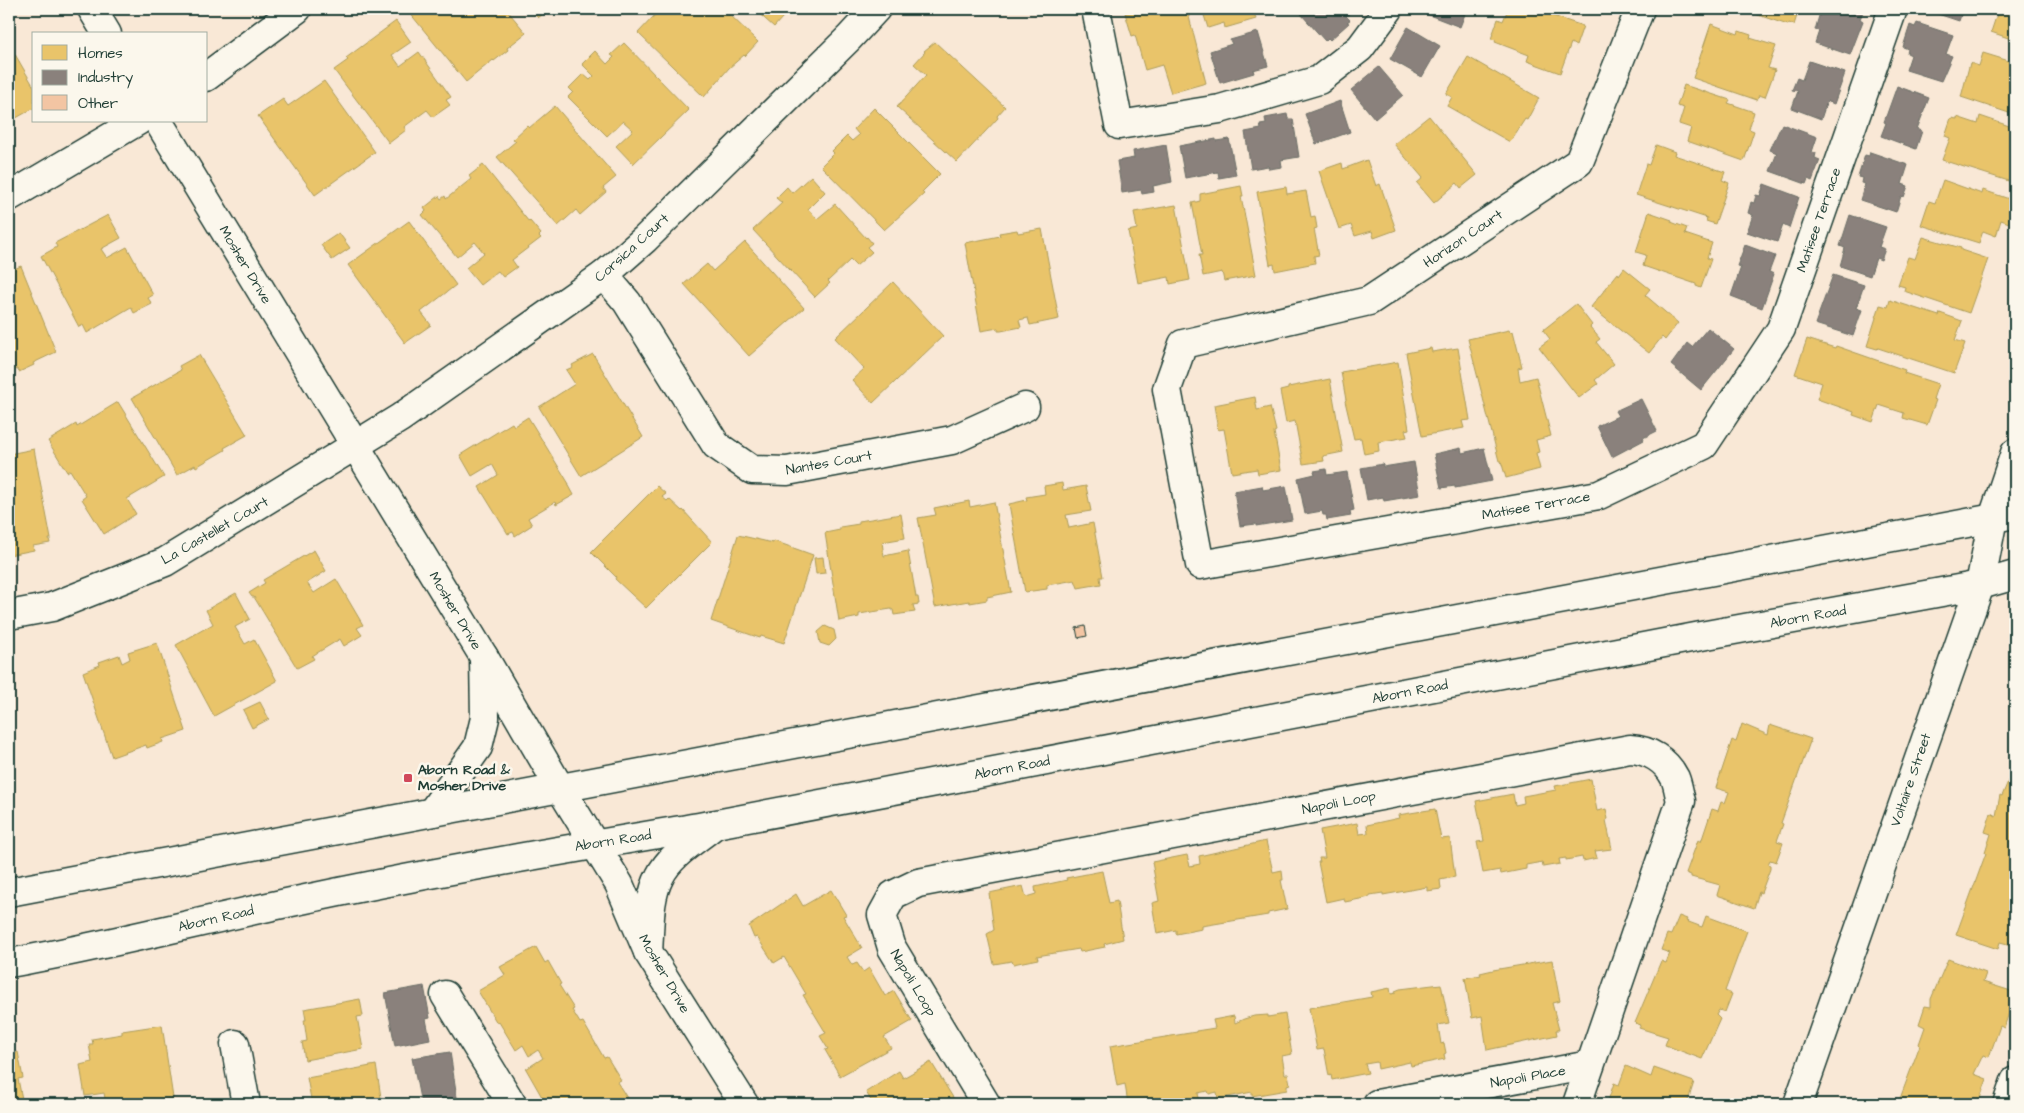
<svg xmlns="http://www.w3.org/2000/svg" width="2024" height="1113" font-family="'Architects Daughter',sans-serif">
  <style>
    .homes { fill: #e9c46a; stroke: #ac9c5a }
    .industry { fill: #8a817c; stroke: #6a6d66 }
    .building { fill: #f3c5a3; stroke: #1f3d34 }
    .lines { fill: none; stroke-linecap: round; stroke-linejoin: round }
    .minor-casing { stroke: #1f3d34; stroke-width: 31 }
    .major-casing { stroke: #1f3d34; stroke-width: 31 }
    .minor { stroke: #fbf7ec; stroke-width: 28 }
    .major { stroke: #fbf7ec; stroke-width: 28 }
    .poi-dot { fill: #d1495b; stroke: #fbf7ec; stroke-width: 2 }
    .labels { text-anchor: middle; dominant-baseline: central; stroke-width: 5; stroke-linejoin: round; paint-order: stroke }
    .street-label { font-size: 14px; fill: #1f3d34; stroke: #fbf7ec }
    .poi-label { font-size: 14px; font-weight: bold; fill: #1f3d34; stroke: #fbf7ec; text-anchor: start }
  </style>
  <rect width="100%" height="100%" fill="#f9e8d6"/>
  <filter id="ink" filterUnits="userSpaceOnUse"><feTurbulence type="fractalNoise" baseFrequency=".02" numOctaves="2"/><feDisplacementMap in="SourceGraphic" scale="10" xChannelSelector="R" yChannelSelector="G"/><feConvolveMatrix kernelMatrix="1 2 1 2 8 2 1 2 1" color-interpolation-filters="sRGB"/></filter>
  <g filter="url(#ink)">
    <g class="homes">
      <polygon points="413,9 506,9 526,33 507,48 508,50 494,61 493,60 466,82 409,12"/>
      <polygon points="530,9 549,9 538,18"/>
      <polygon points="657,9 724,9 758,42 745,56 744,55 729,68 704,97 638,33 655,15 653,13"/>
      <polygon points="757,9 790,9 774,27 755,10"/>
      <polygon points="1141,9 1187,9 1206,83 1171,93 1162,65 1145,70 1135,35 1132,36 1125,13"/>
      <polygon points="1202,9 1253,9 1256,19 1225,28 1224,23 1208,28"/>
      <polygon points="1508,9 1532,9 1583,26 1576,46 1571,43 1560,73 1527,61 1529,55 1495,42 1496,40 1491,39 1498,19 1503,21"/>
      <polygon points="1575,9 1592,9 1590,14"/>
      <polygon points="1731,9 1799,9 1794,25 1789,23 1788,25 1743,10 1743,13"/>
      <polygon points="1991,9 2015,9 2015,45 2013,44 2014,40 1991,32 1997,14 1990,12"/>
      <polygon points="396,21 411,42 392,55 400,66 419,52 451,97 446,100 450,105 433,117 427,110 404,127 406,130 389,143 334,70 348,60 346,58"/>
      <polygon points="1711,24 1738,34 1739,31 1751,35 1750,38 1776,46 1768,68 1775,70 1765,97 1759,95 1757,100 1693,78"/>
      <polygon points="935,42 1005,107 997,116 998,118 957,162 897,107 926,75 914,64 925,52 924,51"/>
      <polygon points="624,43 689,110 633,164 616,146 633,130 623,121 607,136 568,97 573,92 569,88 583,74 590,80 594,76 582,64 595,51 607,64 614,57 611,55"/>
      <polygon points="9,44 34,87 34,108 9,122"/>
      <polygon points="1983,53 2009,61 2010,59 2015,60 2015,115 1961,97 1970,63 1979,66"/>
      <polygon points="1468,57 1539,98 1527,120 1525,119 1510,142 1447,106 1452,97 1446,94"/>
      <polygon points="324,81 375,152 315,195 258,116 283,99 288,106"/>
      <polygon points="1684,85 1730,100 1728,103 1754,112 1749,129 1754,131 1744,161 1687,141 1691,128 1679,124 1684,108 1677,106"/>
      <polygon points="555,106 616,177 603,188 606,192 580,215 576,210 558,226 497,157 516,141 513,139 527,126 529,128"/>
      <polygon points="874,108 940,174 922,192 924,194 884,230 821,166 834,153 832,151 847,136 852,141 859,135 854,129"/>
      <polygon points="1429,116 1477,175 1461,188 1457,183 1434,203 1417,183 1423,178 1394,144"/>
      <polygon points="1980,116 2015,128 2015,183 1942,160 1950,138 1945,136 1951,118 1957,119 1957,117 1978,124"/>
      <polygon points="1656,145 1675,152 1674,155 1725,172 1722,180 1729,183 1715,224 1706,221 1707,218 1636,195 1646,164 1649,165"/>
      <polygon points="1367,160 1376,186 1380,184 1396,230 1374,238 1372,231 1355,236 1351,225 1339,229 1319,171 1342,163 1343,169"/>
      <polygon points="483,165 529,222 530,221 541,234 539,236 541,238 512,260 517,267 503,277 498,271 480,285 466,268 484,253 475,242 457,257 422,215 426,211 424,208 439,196 441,199 445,196 446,199 471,179 469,176"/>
      <polygon points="811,176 825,192 808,209 817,219 835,204 866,238 867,237 872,243 867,247 872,252 856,266 850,260 828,281 830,283 815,297 753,230 782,203 776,198 787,187 792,193"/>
      <polygon points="1943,180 1982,194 1983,190 2015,201 2009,223 2001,220 1996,236 1983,231 1979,243 1921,225 1929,201 1935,203"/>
      <polygon points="1241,186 1243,196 1241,196 1256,275 1224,281 1222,272 1203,276 1199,255 1202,255 1192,203 1200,201 1200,194"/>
      <polygon points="1286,187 1287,194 1306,191 1311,217 1315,216 1317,228 1314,229 1319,255 1314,256 1315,263 1275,271 1274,264 1270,265 1257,192"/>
      <polygon points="1176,205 1190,280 1170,284 1169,277 1138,283 1128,231 1137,229 1134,212"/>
      <polygon points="1649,212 1672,220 1671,222 1687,228 1685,234 1712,243 1707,258 1711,259 1701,288 1696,286 1696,284 1643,266 1646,255 1636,252"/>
      <polygon points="108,215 121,238 101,249 107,258 127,247 153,295 148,298 152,304 134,313 131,307 87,333 83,325 79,327 41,256 57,247 55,243"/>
      <polygon points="409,221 456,285 421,312 431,325 405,343 348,265"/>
      <polygon points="1042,229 1059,319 1030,325 1028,318 1019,320 1021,327 1001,331 998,331 998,328 981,331 965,243 1000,236 999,233 1017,230 1018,233"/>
      <polygon points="339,233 350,248 332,260 321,245"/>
      <polygon points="1923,237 1961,248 1961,250 1988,259 1969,313 1904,291 1905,287 1898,285 1908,257 1915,259"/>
      <polygon points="745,242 804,308 749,356 684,284 707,264 713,271"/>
      <polygon points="21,266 56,352 33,363 34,365 19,372 17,369 9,372 9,271"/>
      <polygon points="1624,268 1650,289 1645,295 1678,323 1665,340 1662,337 1649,353 1591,307 1618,273 1619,275"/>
      <polygon points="893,282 943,336 873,403 852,380 864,369 835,338"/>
      <polygon points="1890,300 1939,316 1940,313 1962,321 1955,340 1965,343 1954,373 1878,348 1877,349 1867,346 1880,305 1888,307"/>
      <polygon points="1576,304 1592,325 1590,327 1600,339 1596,342 1614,364 1595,380 1598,384 1579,398 1539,347 1550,339 1543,330"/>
      <polygon points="1509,330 1510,332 1513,331 1522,367 1518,368 1520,381 1536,377 1551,436 1536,440 1539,452 1536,453 1540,469 1506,478 1501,461 1499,461 1468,339"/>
      <polygon points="1807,339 1835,348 1836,346 1905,370 1904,373 1938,384 1933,399 1936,400 1927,425 1903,418 1904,413 1879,405 1873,422 1853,415 1854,412 1817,399 1822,383 1795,374"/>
      <polygon points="1431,348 1432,352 1458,348 1470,420 1462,421 1464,428 1422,436 1406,353"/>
      <polygon points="593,354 643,437 581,476 539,407 575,384 566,370 573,367 572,365"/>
      <polygon points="199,355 247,435 224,448 225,450 196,467 195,465 177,475 132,398 181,370 179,366"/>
      <polygon points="1398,362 1409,429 1405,430 1407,437 1378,442 1379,451 1364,454 1361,438 1354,439 1345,401 1346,400 1341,372"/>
      <polygon points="1330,379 1343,452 1323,456 1324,461 1303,464 1295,421 1286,423 1280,391 1288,389 1288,387"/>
      <polygon points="1255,397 1257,410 1270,407 1276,431 1274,432 1281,470 1258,474 1257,469 1232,473 1224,429 1218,430 1214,405"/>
      <polygon points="118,402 164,477 127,499 136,514 104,534 82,499 86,496 70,470 67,472 48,441 76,424 77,427"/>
      <polygon points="528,417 569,484 568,484 574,495 556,505 555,502 528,518 532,525 515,536 513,532 508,534 479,487 498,475 492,464 472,476 460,455 512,423 514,426"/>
      <polygon points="34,449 51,539 49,539 50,543 33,546 34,550 9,555 9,454"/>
      <polygon points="1062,483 1063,490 1086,486 1091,511 1066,515 1069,528 1093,523 1103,577 1100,577 1101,584 1078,588 1075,580 1047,585 1047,589 1025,592 1009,504 1027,500 1026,497 1045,494 1044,486"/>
      <polygon points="657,486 666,494 662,497 667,501 669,499 682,511 683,510 712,542 646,608 615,579 616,577 591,552"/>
      <polygon points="969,501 970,507 994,502 1011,592 987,597 987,600 970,603 969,601 935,607 918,518 936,515 934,508"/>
      <polygon points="901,514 905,538 882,542 884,556 908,551 916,597 918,597 919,604 913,605 915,612 894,615 893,610 891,609 859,614 859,617 839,621 825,533 840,530 840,527 859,524 859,521"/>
      <polygon points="738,535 773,543 774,541 813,555 784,643 761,636 760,638 711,621"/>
      <polygon points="314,550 326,571 307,583 314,593 336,579 363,625 357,628 362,635 344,646 340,639 312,656 314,659 297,668 254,597 252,597 249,593 265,583 263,580"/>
      <polygon points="823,557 825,573 816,574 814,558"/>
      <polygon points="236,593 250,619 235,627 245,644 254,639 277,681 214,716 176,645 213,624 206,610"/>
      <polygon points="825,626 834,630 836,639 829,646 820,643 818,632"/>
      <polygon points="157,643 186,731 162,739 163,742 147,748 146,745 112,757 83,672 100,665 99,662 119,655 122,663 130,659 128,652"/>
      <polygon points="260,702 269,719 252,728 243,710"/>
      <polygon points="1742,724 1768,735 1770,725 1811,739 1781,823 1783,824 1777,841 1783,843 1776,862 1770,860 1768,864 1770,865 1770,869 1761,893 1759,892 1754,908 1717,895 1720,885 1691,877 1691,875 1686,873 1698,840 1701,842 1712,809 1718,811 1721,802 1725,803 1729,792 1716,788 1732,740 1736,742"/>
      <polygon points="2014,767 2015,946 2000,942 1998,949 1956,935 1986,853 1985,853 1991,834 1985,832 1991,813 1996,816 2000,795 2002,796"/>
      <polygon points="1591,779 1597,811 1606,809 1608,819 1606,820 1612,849 1595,851 1597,858 1583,861 1582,857 1566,860 1566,858 1559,859 1560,864 1543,867 1542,862 1526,865 1526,869 1501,874 1500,870 1483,873 1477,842 1484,841 1476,801 1513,794 1515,805 1524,803 1523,796 1556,790 1555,786"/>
      <polygon points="1435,809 1441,839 1450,838 1455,877 1440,880 1441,889 1427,891 1427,887 1383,895 1383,893 1370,895 1370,897 1345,902 1344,898 1326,902 1318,862 1320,862 1319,858 1325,858 1320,830 1357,823 1359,834 1368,833 1367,825 1399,818 1398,815"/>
      <polygon points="1266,841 1273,872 1282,870 1283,880 1281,880 1287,909 1268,913 1268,915 1202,926 1202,929 1176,934 1176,930 1157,934 1152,903 1159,901 1152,862 1187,855 1190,866 1200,864 1199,856"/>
      <polygon points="1102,871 1109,903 1117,901 1123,939 1104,944 1105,947 1080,952 1079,949 1037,956 1038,959 1013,964 1012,961 994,964 987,934 994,930 989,893 1023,886 1026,897 1036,894 1035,887 1067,880 1066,878"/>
      <polygon points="831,890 846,915 843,916 862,948 847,957 852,965 857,963 863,972 869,968 885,996 894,991 912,1021 884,1037 891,1048 840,1076 825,1050 828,1049 820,1036 826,1033 803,995 806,994 784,957 774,963 757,937 754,938 749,926 796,894 803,906"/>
      <polygon points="1679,916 1687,919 1686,921 1702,927 1706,916 1747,931 1725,991 1732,994 1725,1012 1719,1010 1716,1015 1720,1019 1702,1059 1665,1045 1668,1037 1639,1028 1641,1025 1635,1023 1661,961 1666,963 1670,953 1661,950 1667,934 1671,935"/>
      <polygon points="536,947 545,963 548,961 561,984 559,985 574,1009 572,1010 580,1023 583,1022 604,1058 607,1057 621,1080 617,1082 627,1098 616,1104 546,1104 526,1069 543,1058 538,1050 529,1056 523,1045 516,1050 499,1022 497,1023 478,991 505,975 500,967"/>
      <polygon points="1948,959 1986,973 1983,982 2011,991 2010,993 2015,994 2004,1028 2000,1026 1989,1057 1983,1055 1974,1074 1987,1079 1978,1104 1898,1104 1920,1045 1919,1044 1925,1027 1919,1024 1925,1006 1931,1007 1931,999"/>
      <polygon points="1552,960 1560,1001 1552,1003 1559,1030 1556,1030 1557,1035 1487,1050 1482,1016 1472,1018 1465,978 1481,975 1480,973 1493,970"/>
      <polygon points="1441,984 1449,1023 1438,1025 1441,1044 1444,1043 1446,1053 1444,1054 1445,1059 1411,1066 1410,1062 1378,1069 1377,1062 1365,1064 1368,1073 1332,1080 1331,1075 1329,1076 1324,1049 1317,1050 1309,1008 1372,997 1371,992 1390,988 1391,994 1396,993 1395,991 1400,989"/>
      <polygon points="360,999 363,1016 357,1017 363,1049 305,1060 302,1042 307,1041 304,1020 306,1020 304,1009"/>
      <polygon points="1285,1014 1292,1054 1282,1056 1285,1074 1288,1074 1290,1084 1287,1085 1287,1090 1252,1096 1252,1092 1218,1099 1217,1092 1209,1094 1208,1091 1198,1093 1200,1104 1128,1104 1125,1084 1117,1086 1110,1046 1196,1032 1196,1031 1215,1028 1213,1020 1234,1016 1235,1023 1244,1019 1254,1016 1268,1015 1268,1017"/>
      <polygon points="162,1025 173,1098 138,1104 106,1104 104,1093 85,1096 80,1065 92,1062 89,1044 93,1044 92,1039 122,1034 122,1031"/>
      <polygon points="18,1052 23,1078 18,1079 23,1104 9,1104 9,1054"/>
      <polygon points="931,1062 957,1104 873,1104 866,1092 899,1071 903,1078"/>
      <polygon points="376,1065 382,1104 312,1104 307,1078"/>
      <polygon points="1626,1066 1651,1077 1654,1068 1694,1082 1687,1104 1607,1104 1614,1083 1619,1085"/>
    </g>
    <g class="industry">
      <polygon points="1306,9 1355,9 1346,16 1350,20 1347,22 1349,23 1330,40 1328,38 1325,41 1301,14"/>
      <polygon points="1431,9 1467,9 1460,27 1429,15"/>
      <polygon points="1821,9 1864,9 1860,19 1863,21 1850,55 1815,43 1819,31 1815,30"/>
      <polygon points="1923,9 1963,9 1959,21"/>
      <polygon points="1917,23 1953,35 1946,54 1952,56 1941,81 1906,70 1911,55 1907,53 1908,49 1903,47 1910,25 1915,27"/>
      <polygon points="1408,27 1440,46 1422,77 1390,59"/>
      <polygon points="1258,32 1268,66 1253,70 1254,73 1220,83 1210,51 1232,44 1230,40"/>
      <polygon points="1809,61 1845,73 1834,104 1827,101 1821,119 1792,108 1798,91 1792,90 1797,78 1802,80"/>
      <polygon points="1379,67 1403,95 1375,119 1351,90"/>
      <polygon points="1897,86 1929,98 1917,129 1922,131 1916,149 1881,136 1886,123 1884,122"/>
      <polygon points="1340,101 1350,132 1316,144 1305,114"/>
      <polygon points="1287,114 1288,119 1293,119 1299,157 1281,160 1282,167 1269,169 1268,166 1251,169 1245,132 1261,129 1260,125 1266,124 1265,118"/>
      <polygon points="1782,124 1817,137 1812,152 1816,153 1815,158 1820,160 1812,181 1808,179 1806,184 1770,171 1777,153 1770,150"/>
      <polygon points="1216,139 1216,141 1229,139 1236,175 1219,178 1218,172 1185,178 1179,146"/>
      <polygon points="1166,145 1172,182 1153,186 1154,192 1142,194 1141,190 1122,193 1117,161 1134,158 1133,151"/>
      <polygon points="1870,152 1908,165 1902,184 1908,186 1904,197 1901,196 1896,212 1860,200 1865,184 1861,183 1862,178 1858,177 1865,155 1869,156"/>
      <polygon points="1764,184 1799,197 1789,228 1783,225 1777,242 1747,232 1753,215 1748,213 1751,202 1754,203 1756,195 1760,196"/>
      <polygon points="1850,215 1886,227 1879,247 1885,249 1881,260 1876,258 1870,276 1840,266 1845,248 1840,246"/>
      <polygon points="1745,245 1775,256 1769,272 1774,274 1762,308 1731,296 1741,267 1737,266"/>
      <polygon points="1833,275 1864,285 1856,308 1862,310 1853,336 1815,324"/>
      <polygon points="1708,328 1734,349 1701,390 1671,365 1687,343 1692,347"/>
      <polygon points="1641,399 1657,431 1643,438 1644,440 1612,457 1597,426 1618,416 1615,411"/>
      <polygon points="1461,448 1462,453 1484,448 1492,481 1455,488 1455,486 1441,488 1434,454"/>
      <polygon points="1414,462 1420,495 1384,501 1383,497 1367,500 1361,468 1383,464 1383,467"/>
      <polygon points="1326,469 1327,475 1347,472 1354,510 1350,511 1351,516 1327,520 1326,515 1323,515 1322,511 1305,514 1298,478 1315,474 1314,471"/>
      <polygon points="1262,486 1263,490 1286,486 1292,520 1256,526 1256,524 1240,526 1234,491"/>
      <polygon points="424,986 430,1018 426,1019 430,1039 395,1046 385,993"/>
      <polygon points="450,1052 458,1104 421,1104 412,1058"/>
    </g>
    <polygon class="building" points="1085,626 1087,636 1078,638 1076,628"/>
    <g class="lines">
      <g class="minor-casing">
        <g id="minor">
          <polyline points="92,9 107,34"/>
          <polyline points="1096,9 1119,125 1220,109 1319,80 1360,48 1389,9"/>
          <polyline points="1640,9 1579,162 1369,301 1183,344 1167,389 1200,565 1599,495 1704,445 1781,329 1893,9"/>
          <polyline points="206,77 297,9"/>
          <polyline points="158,121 484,657 560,788 619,884 648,952 744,1104"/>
          <polyline points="9,197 138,121"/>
          <polyline points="604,275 627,302 716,445 752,470 787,471 952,440 1025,407"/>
          <polyline points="9,615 52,607 165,562 400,418 604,275 645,239 849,38 876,9"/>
          <polyline points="445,995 512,1104"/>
          <polyline points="235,1044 246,1104"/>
          <path d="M986,1104L892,948L882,915L893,895L918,883L1630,749C1649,750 1666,760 1675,778C1678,785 1679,794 1681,801L1577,1104"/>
          <polyline points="1377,1104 1590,1065"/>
          <polyline points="1798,1104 1980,585 1993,518 2015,453"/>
          <polyline points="2007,1104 2015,1081"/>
        </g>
      </g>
      <g class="major-casing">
        <g id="major">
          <polyline points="432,812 478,747 485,718 484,657"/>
          <polyline points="9,892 2015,514"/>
          <path d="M648,952C650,927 648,898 660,876C670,855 696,840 713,826"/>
          <path d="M9,963C105,946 200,921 296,901C435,871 576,848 716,824L1701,636L1980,585L2015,575"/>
        </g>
      </g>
      <use href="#minor" class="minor"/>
      <use href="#major" class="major"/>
    </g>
  </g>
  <rect class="poi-dot" x="403" y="773" width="10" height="10" rx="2.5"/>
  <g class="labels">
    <g class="street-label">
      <text transform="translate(1819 220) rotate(-71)">Matisee Terrace</text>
      <text transform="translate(1463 239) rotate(-34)">Horizon Court</text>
      <text transform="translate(632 248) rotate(-42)">Corsica Court</text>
      <text transform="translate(245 265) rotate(59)">Mosher Drive</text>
      <text transform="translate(829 463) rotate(-10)">Nantes Court</text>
      <text transform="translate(1536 506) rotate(-10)">Matisee Terrace</text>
      <text transform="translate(215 531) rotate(-30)">La Castellet Court</text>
      <text transform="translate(455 611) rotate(59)">Mosher Drive</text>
      <text transform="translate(1808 617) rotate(-10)">Aborn Road</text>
      <text transform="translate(1410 692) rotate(-11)">Aborn Road</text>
      <text transform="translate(1012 768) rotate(-11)">Aborn Road</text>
      <text transform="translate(1911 780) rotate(-71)">Voltaire Street</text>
      <text transform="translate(1339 803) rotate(-11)">Napoli Loop</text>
      <text transform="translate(613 841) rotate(-9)">Aborn Road</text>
      <text transform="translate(216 919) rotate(-13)">Aborn Road</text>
      <text transform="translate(664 974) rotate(60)">Mosher Drive</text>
      <text transform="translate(913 983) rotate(59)">Napoli Loop</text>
      <text transform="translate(1528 1077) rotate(-10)">Napoli Place</text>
    </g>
    <g class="poi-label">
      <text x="418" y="770">Aborn Road &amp;<tspan x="418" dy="16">Mosher Drive</tspan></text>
    </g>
  </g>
  <rect width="2024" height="1113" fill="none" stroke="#fbf7ec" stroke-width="30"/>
  <rect x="15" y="15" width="1994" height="1083" fill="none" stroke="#1f3d34" stroke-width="2" filter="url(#ink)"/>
  <rect x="32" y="32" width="175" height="90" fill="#fbf7ec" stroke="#a3ada2"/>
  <rect x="42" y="45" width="25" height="15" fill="#e9c46a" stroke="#a3ada2"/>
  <text x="78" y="58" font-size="15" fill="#1f3d34">Homes</text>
  <rect x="42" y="70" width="25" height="15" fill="#8a817c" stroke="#a3ada2"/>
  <text x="78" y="82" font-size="15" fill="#1f3d34">Industry</text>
  <rect x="42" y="95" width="25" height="15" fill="#f3c5a3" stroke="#a3ada2"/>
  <text x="78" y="108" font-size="15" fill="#1f3d34">Other</text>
</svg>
